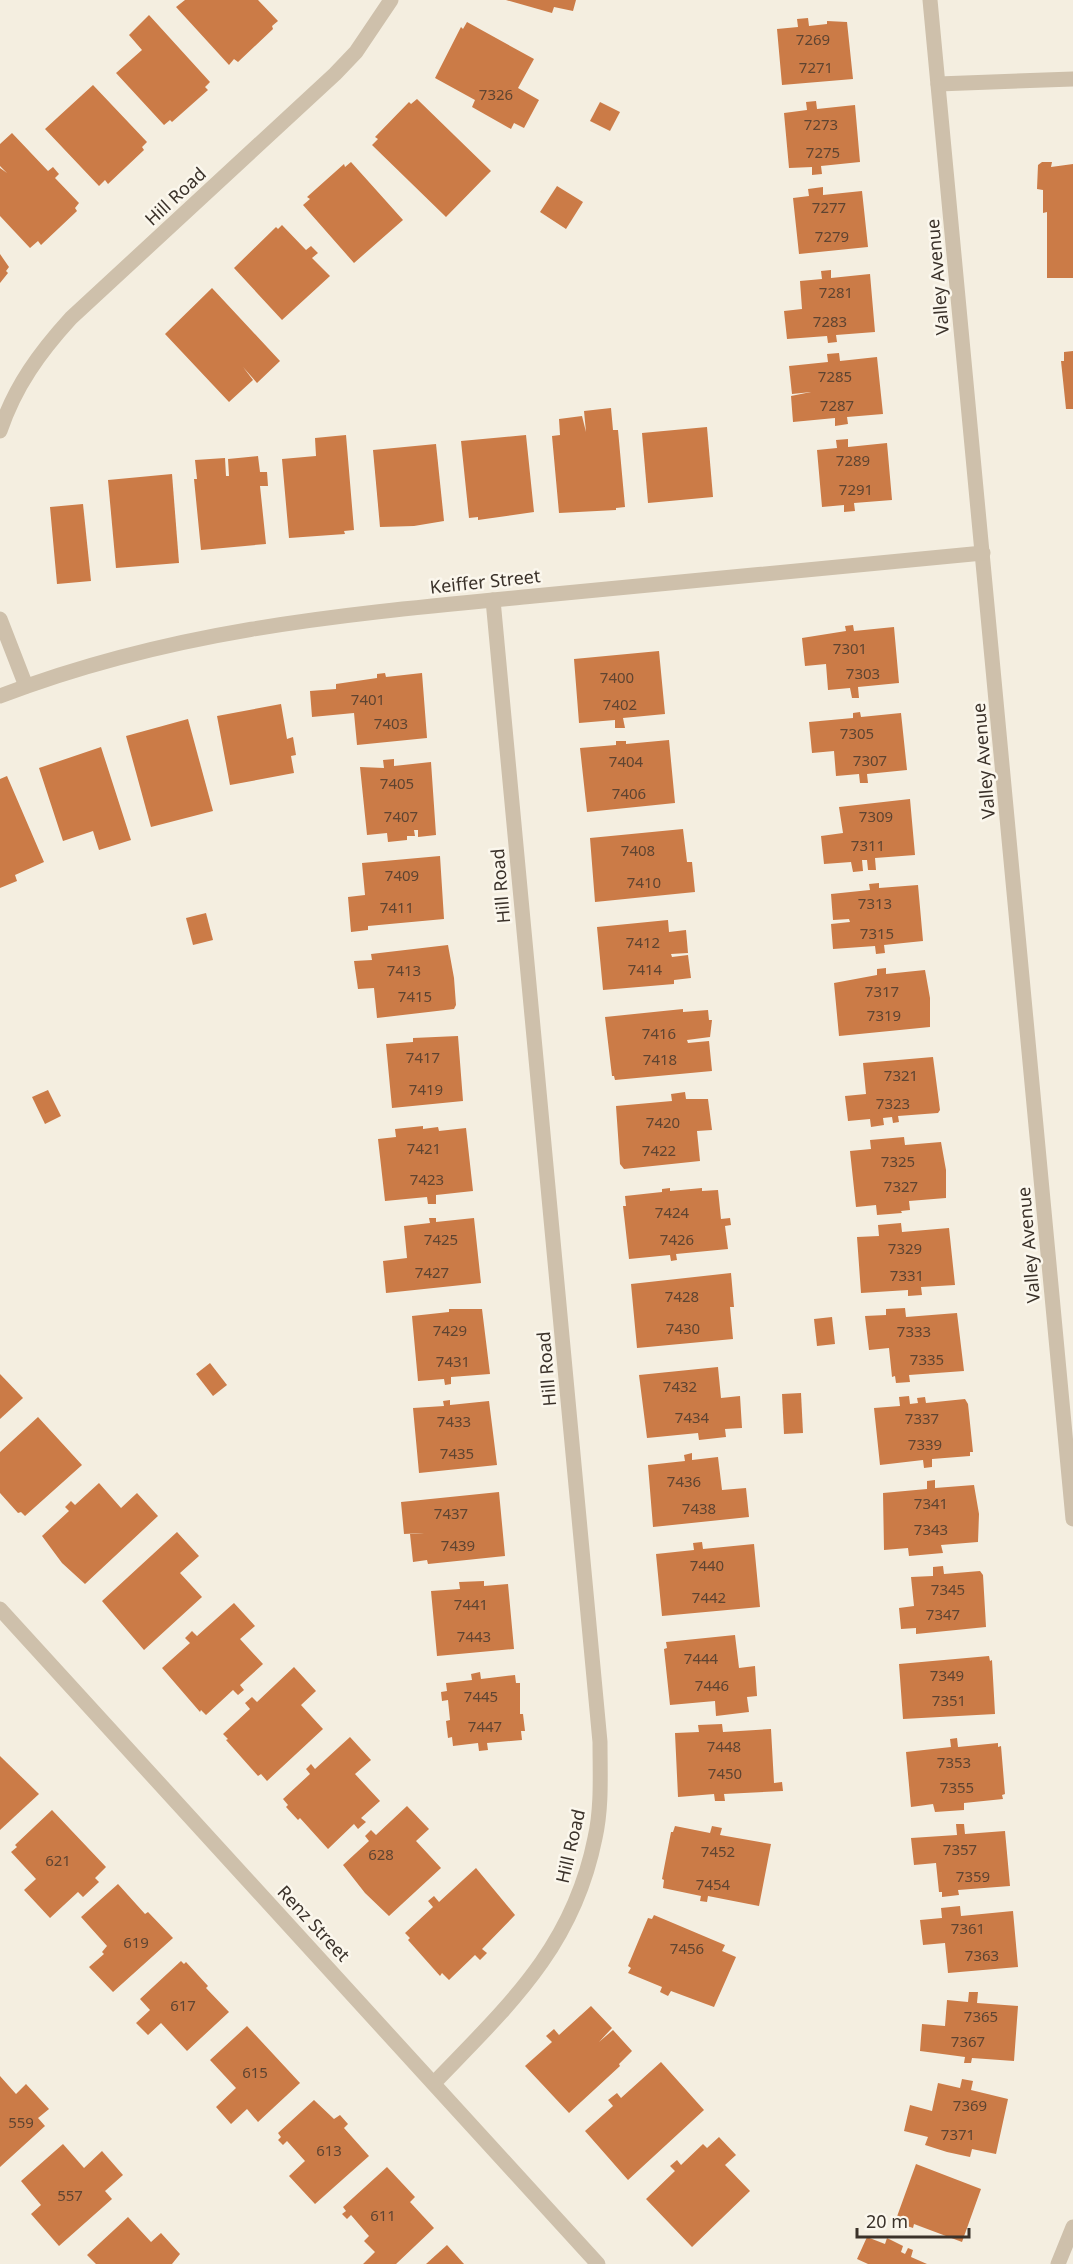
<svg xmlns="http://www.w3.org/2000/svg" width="1073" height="2264" font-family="'Noto Sans',sans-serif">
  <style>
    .building { fill: #cb7b47 }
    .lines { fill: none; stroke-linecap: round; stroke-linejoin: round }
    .minor { stroke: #cec0ab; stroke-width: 15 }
    .labels { text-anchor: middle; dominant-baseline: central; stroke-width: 5; stroke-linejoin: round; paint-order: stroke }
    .number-label { font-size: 15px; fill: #5f4431 }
    .street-label { font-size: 18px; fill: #3b322a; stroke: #fbf7ed }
  </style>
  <rect width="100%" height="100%" fill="#f4eee0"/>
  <g class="building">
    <polygon points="185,0 258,0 278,21 272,26 273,29 238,62 234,59 229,65 176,7"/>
    <polygon points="506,0 576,0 573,11 554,7 552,13"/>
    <polygon points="149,15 210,82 205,87 208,90 172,122 170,120 164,125 116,73 142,50 129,35"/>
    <polygon points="808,18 809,26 827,24 827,21 847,22 853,79 782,85 777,29 798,27 797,19"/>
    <polygon points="467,22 534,59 518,88 539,100 524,128 514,123 511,129 472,107 475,100 435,78 461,27 463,29"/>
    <polygon points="93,85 147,142 142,147 144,150 108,184 105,180 99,186 45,129"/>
    <polygon points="417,99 491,171 446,217 372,145 378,139 375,137 409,102 411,104"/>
    <polygon points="816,101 817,109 855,105 860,162 821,166 822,174 812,175 812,167 789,168 784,113 807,110 806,102"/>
    <polygon points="600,102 620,112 610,131 590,121"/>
    <polygon points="12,133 48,171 53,167 59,174 55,178 79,203 75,208 77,211 41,245 38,241 30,248 0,216 0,168 7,173 0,166 0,144"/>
    <polygon points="351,162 403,220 354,263 303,205 310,199 307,197 344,164 345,167"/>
    <polygon points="1042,162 1052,162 1051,167 1073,164 1073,278 1047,278 1047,212 1043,213 1043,190 1037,189 1038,165"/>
    <polygon points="557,186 583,202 566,229 540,212"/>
    <polygon points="823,187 823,195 862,191 868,247 799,254 793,198 809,196 808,189"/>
    <polygon points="282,225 306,250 311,246 318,253 312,258 330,276 282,320 234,268 276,227 278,229"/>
    <polygon points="0,254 9,267 6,271 8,273 0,283"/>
    <polygon points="831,270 831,278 870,274 875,332 836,335 837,342 828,343 827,336 787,339 784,311 802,309 800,281 822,279 821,271"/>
    <polygon points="212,288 280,361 257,383 243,367 253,380 229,402 165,334"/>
    <polygon points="1073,351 1073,409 1066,409 1061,361 1064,361 1064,352"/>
    <polygon points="839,353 840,361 877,357 883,414 847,417 848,424 835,426 835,418 793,422 791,396 811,392 792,394 789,366 828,362 827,354"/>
    <polygon points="611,408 613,430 618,430 625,507 616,508 616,510 559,513 552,436 560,435 559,419 582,416 586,432 584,411"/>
    <polygon points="707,427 713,497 648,503 642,433"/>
    <polygon points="346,435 354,530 344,531 345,534 289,538 282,459 316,456 315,438"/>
    <polygon points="526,435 534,512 478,520 478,517 469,518 461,441"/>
    <polygon points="848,439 848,447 887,443 892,500 854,503 855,511 844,512 844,505 822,507 817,450 837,448 836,440"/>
    <polygon points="436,444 444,521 414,526 380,527 373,450"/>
    <polygon points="258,456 260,472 267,472 268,486 260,486 266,544 201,550 194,479 197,479 195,460 225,458 226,476 229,476 228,459"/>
    <polygon points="172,474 179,563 116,568 108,480"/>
    <polygon points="83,504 91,581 57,584 50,507"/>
    <polygon points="853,625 854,631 894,627 899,683 858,687 859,698 852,698 850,688 828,690 826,664 805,666 802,638 846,631 845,626"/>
    <polygon points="659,651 665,714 623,718 625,728 615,728 615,720 579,723 574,659"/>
    <polygon points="385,673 386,677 422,673 427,738 357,745 354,713 312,717 310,691 336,689 336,684 377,678 377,674"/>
    <polygon points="281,704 287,739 293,737 296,755 291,756 294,773 230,785 217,716"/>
    <polygon points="860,712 861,717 901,713 907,770 867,774 868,783 860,783 859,774 836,776 834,751 812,753 809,722 853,718 853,713"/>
    <polygon points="188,719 213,811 151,827 126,736"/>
    <polygon points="669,740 675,803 587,812 580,748 616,745 616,741 626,741 626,744"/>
    <polygon points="101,747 131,840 99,850 93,831 63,841 39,768"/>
    <polygon points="394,759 394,766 431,762 436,835 418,837 418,830 414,830 415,836 407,836 407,840 388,842 387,833 367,835 360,767 384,768 383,760"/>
    <polygon points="7,776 44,862 15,875 17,881 0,888 0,779"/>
    <polygon points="910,799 915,855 875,858 876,870 868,870 867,860 862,860 863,871 853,872 851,862 824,864 821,836 843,833 839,807"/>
    <polygon points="683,829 687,862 692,862 695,892 595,902 590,838"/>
    <polygon points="440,856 444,919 368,926 368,930 351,932 348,897 365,895 362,863"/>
    <polygon points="879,883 879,888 918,885 923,941 884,945 885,953 876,954 875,946 833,949 831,924 850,922 849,919 833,920 831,894 870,890 869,884"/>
    <polygon points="206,913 213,940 193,945 186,918"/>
    <polygon points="668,920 669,932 686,930 688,953 671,954 672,957 688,955 691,978 674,980 674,984 603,990 597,927"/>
    <polygon points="448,945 454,978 456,1005 454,1009 377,1018 374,988 358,989 354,961 372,960 371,954"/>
    <polygon points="886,968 886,974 925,970 930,998 930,1027 839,1036 834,983 877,975 877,969"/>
    <polygon points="683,1009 683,1012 708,1010 709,1020 712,1020 710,1037 687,1040 688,1043 709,1041 712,1071 615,1080 614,1076 612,1076 605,1017"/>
    <polygon points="458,1036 463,1101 392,1108 386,1044 413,1042 413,1038"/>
    <polygon points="933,1057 940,1110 938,1113 898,1116 899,1122 893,1123 892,1117 883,1118 884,1125 871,1127 870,1119 848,1121 845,1096 866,1094 863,1063"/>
    <polygon points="48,1090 61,1116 45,1124 32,1097"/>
    <polygon points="685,1092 686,1099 708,1099 712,1130 697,1131 700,1161 624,1169 620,1164 616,1106 672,1101 671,1094"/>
    <polygon points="423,1126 423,1129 438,1127 439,1131 466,1128 473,1191 436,1195 436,1204 428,1204 427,1197 385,1201 378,1139 396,1137 395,1129"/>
    <polygon points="904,1137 905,1145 941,1142 946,1170 946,1198 909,1201 910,1210 901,1211 902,1213 877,1215 876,1205 856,1207 850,1151 871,1149 870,1140"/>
    <polygon points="670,1188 670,1191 702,1188 702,1191 718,1190 721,1219 730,1218 731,1225 725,1226 728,1249 676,1254 677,1260 671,1261 670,1255 629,1259 623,1206 626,1206 625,1196 662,1192 662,1189"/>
    <polygon points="429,1218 436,1218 436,1222 474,1218 481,1283 386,1293 383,1261 407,1258 404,1226 430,1223"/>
    <polygon points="901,1223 902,1232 949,1228 955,1285 921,1287 922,1295 908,1296 908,1290 861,1293 857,1237 879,1236 878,1225"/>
    <polygon points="731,1273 734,1307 730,1307 733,1339 637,1348 631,1284"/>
    <polygon points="905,1308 906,1317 957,1313 964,1371 909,1375 910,1382 896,1383 895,1376 892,1377 889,1348 869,1350 865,1316 886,1315 886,1309"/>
    <polygon points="449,1309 482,1309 490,1374 451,1377 451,1384 445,1385 444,1379 418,1381 412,1316 449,1312"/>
    <polygon points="832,1317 835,1344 817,1346 814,1319"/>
    <polygon points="210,1363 227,1385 213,1396 196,1374"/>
    <polygon points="718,1367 721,1398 740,1396 742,1428 725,1429 726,1437 699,1440 698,1433 647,1438 639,1375"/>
    <polygon points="0,1374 23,1398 0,1419"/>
    <polygon points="801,1393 803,1433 784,1434 782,1394"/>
    <polygon points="909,1396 910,1404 918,1403 917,1398 925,1397 926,1403 965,1399 968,1404 973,1452 970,1452 970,1456 932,1459 932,1467 924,1468 923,1460 880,1465 874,1408 900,1406 899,1397"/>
    <polygon points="450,1400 450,1405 489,1401 497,1465 419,1473 413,1408 444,1406 443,1401"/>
    <polygon points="38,1417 82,1465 25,1516 21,1512 18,1513 0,1493 0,1452"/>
    <polygon points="692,1453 692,1460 718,1457 722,1490 746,1488 749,1517 653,1527 648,1465 685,1461 684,1455"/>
    <polygon points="935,1480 935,1488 974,1485 979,1514 978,1542 941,1545 943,1553 909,1556 908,1548 884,1550 883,1493 927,1489 927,1481"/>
    <polygon points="99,1483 121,1508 137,1493 158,1516 85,1584 62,1563 42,1536 69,1511 65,1507 71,1501 75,1505"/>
    <polygon points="499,1492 505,1556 428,1564 427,1560 413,1562 410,1534 424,1533 404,1534 401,1502"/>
    <polygon points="177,1532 199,1556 180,1573 202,1597 144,1650 102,1601"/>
    <polygon points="702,1542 703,1549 754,1544 760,1607 662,1616 656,1554 694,1550 693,1543"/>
    <polygon points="943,1566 944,1574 980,1571 983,1575 986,1627 916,1634 916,1628 901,1629 899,1608 914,1606 911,1577 933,1576 933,1567"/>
    <polygon points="484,1581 484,1586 508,1584 514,1649 437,1656 431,1591 460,1589 459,1582"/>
    <polygon points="234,1603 255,1626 240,1639 263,1664 240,1685 244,1690 238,1695 233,1690 206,1715 201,1710 200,1712 162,1668 190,1643 185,1638 192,1631 197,1636"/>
    <polygon points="735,1635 739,1668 755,1666 757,1696 747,1697 749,1712 716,1716 715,1701 670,1705 664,1649 667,1648 666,1642"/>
    <polygon points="989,1656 990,1661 992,1660 995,1714 903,1719 899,1664"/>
    <polygon points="294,1667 316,1691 301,1705 323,1729 267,1781 261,1774 258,1776 226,1740 228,1739 223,1734 250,1709 245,1703 252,1697 257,1702"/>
    <polygon points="480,1672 481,1679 515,1675 516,1683 520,1683 520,1714 523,1714 525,1731 521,1731 522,1740 487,1743 488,1750 479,1751 478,1743 453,1746 452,1737 448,1738 446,1721 450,1720 448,1700 442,1701 441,1692 447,1691 446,1683 472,1680 471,1674"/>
    <polygon points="722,1724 723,1732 771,1729 774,1783 782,1782 783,1791 724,1794 725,1801 715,1801 714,1794 678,1797 675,1733 699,1732 698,1725"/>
    <polygon points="350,1737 371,1760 355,1774 380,1801 361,1818 366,1822 358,1829 354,1824 328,1849 300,1818 298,1820 286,1807 288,1805 283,1799 310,1774 306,1769 311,1764 315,1769"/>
    <polygon points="957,1738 958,1747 998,1743 998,1747 1001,1746 1005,1794 1002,1795 1003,1799 964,1803 964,1810 935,1812 933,1804 911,1807 906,1752 951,1747 950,1739"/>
    <polygon points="0,1756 39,1794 0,1830"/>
    <polygon points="407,1806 429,1829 416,1841 441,1868 389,1916 365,1893 343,1865 369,1841 365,1836 371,1830 376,1835"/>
    <polygon points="52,1810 106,1867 95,1878 99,1882 83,1897 78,1892 50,1918 24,1890 36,1879 11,1852 17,1847 15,1845"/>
    <polygon points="956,1824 964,1824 965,1834 1005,1831 1010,1886 958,1890 959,1895 942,1897 942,1892 939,1892 936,1863 914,1865 911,1838 957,1835"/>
    <polygon points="675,1826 710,1833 712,1826 722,1828 720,1835 771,1844 759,1906 708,1896 707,1902 700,1901 701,1896 663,1888 664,1880 662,1879 671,1832 673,1832"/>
    <polygon points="476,1868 515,1915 482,1949 487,1953 480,1960 475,1955 449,1980 442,1973 440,1976 408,1940 410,1938 405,1933 433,1907 428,1901 434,1896 439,1902"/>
    <polygon points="118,1884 145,1914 148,1912 173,1938 113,1992 89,1967 104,1954 102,1952 107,1946 81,1917"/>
    <polygon points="960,1906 961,1916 1013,1911 1018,1967 948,1973 945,1943 923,1945 920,1920 942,1918 941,1908"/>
    <polygon points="654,1915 725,1945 722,1951 736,1957 714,2007 671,1991 668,1996 660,1992 662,1987 628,1973 631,1968 628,1966 648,1918 652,1919"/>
    <polygon points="181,1961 184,1964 186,1962 208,1986 206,1988 229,2012 187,2051 161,2023 148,2035 136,2023 150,2010 140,1999"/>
    <polygon points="969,1992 978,1992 977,2003 1018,2006 1014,2061 972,2058 971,2063 964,2063 965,2057 920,2051 922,2024 945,2026 947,2000 968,2002"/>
    <polygon points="591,2006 612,2028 599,2042 613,2030 632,2051 619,2064 620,2066 569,2113 525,2066 552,2042 546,2036 554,2029 559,2035"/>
    <polygon points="247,2026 300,2083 258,2122 247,2109 231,2124 216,2107 236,2088 210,2060"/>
    <polygon points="661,2062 704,2110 628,2180 585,2131 613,2106 608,2100 617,2093 621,2098"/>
    <polygon points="0,2076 16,2094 26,2084 49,2109 38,2118 45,2126 0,2167"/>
    <polygon points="962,2079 973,2081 971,2090 1008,2099 996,2154 972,2149 970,2157 947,2152 925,2145 928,2137 904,2131 910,2105 932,2111 938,2083 960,2088"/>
    <polygon points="314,2100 334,2119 340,2115 348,2124 344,2128 369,2156 315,2204 289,2176 305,2161 287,2141 283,2145 278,2140 281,2137 278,2133"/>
    <polygon points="719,2137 736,2155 725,2165 750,2191 692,2247 646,2199 675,2171 670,2166 677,2160 681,2165 703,2144 707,2148"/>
    <polygon points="63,2144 84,2168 102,2151 123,2175 105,2191 112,2199 59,2246 31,2214 41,2205 21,2181"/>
    <polygon points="916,2164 981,2189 962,2242 914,2224 913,2228 895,2222"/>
    <polygon points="387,2167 415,2197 410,2202 434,2228 396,2264 363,2264 375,2252 364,2241 369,2236 351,2215 347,2219 342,2214 346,2211 343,2207"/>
    <polygon points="128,2217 151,2242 161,2233 180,2254 172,2264 96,2264 87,2255"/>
    <polygon points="867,2237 885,2244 887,2238 903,2246 901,2252 905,2254 908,2248 913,2250 911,2257 927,2264 868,2264 857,2259"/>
    <polygon points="447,2245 464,2264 426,2264"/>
  </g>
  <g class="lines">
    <g class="minor">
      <polyline points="930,0 1073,1519"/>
      <polyline points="938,84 1073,79"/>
      <path d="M0,431C15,386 40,352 71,318L335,74L356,52L391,0"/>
      <polyline points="0,619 26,686"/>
      <path d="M0,696C177,628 348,614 534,596C684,582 833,567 983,553"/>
      <polyline points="0,1609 598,2264"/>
      <path d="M434,2083C508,2006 573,1948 595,1838C602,1807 600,1774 600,1742L493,600"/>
      <polyline points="1058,2264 1073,2227"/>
    </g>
  </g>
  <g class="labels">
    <g class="number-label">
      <text x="813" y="39">7269</text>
      <text x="816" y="67">7271</text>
      <text x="496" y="94">7326</text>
      <text x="821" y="124">7273</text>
      <text x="823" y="152">7275</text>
      <text x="829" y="207">7277</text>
      <text x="832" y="236">7279</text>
      <text x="836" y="292">7281</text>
      <text x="830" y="321">7283</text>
      <text x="835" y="376">7285</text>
      <text x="837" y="405">7287</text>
      <text x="853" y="460">7289</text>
      <text x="856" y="489">7291</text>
      <text x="850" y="648">7301</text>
      <text x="863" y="673">7303</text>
      <text x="617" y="677">7400</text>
      <text x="368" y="699">7401</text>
      <text x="620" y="704">7402</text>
      <text x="391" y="723">7403</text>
      <text x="857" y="733">7305</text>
      <text x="870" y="760">7307</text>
      <text x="626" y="761">7404</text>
      <text x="397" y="783">7405</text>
      <text x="629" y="793">7406</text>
      <text x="401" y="816">7407</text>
      <text x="876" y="816">7309</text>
      <text x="868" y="845">7311</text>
      <text x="638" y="850">7408</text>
      <text x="402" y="875">7409</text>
      <text x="644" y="882">7410</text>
      <text x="875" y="903">7313</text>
      <text x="397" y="907">7411</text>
      <text x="877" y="933">7315</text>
      <text x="643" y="942">7412</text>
      <text x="645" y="969">7414</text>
      <text x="404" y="970">7413</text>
      <text x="882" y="991">7317</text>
      <text x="415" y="996">7415</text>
      <text x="884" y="1015">7319</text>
      <text x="659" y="1033">7416</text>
      <text x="423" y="1057">7417</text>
      <text x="660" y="1059">7418</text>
      <text x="901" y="1075">7321</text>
      <text x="426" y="1089">7419</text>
      <text x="893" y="1103">7323</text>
      <text x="663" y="1122">7420</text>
      <text x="424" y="1148">7421</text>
      <text x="659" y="1150">7422</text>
      <text x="898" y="1161">7325</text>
      <text x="427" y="1179">7423</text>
      <text x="901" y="1186">7327</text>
      <text x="672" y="1212">7424</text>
      <text x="441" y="1239">7425</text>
      <text x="677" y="1239">7426</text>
      <text x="905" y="1248">7329</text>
      <text x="432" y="1272">7427</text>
      <text x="907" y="1275">7331</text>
      <text x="682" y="1296">7428</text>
      <text x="683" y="1328">7430</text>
      <text x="450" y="1330">7429</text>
      <text x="914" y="1331">7333</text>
      <text x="927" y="1359">7335</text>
      <text x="453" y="1361">7431</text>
      <text x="680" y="1386">7432</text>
      <text x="692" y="1417">7434</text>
      <text x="922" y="1418">7337</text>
      <text x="454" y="1421">7433</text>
      <text x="925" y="1444">7339</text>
      <text x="457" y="1453">7435</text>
      <text x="684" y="1481">7436</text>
      <text x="931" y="1503">7341</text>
      <text x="699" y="1508">7438</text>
      <text x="451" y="1513">7437</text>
      <text x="931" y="1529">7343</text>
      <text x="458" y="1545">7439</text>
      <text x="707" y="1565">7440</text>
      <text x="948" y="1589">7345</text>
      <text x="709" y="1597">7442</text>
      <text x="471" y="1604">7441</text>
      <text x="943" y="1614">7347</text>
      <text x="474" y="1636">7443</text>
      <text x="701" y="1658">7444</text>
      <text x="947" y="1675">7349</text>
      <text x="712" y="1685">7446</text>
      <text x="481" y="1696">7445</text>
      <text x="949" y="1700">7351</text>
      <text x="485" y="1726">7447</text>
      <text x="724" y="1746">7448</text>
      <text x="954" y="1762">7353</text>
      <text x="725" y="1773">7450</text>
      <text x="957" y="1787">7355</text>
      <text x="960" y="1849">7357</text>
      <text x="718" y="1851">7452</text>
      <text x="381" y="1854">628</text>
      <text x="58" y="1860">621</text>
      <text x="973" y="1876">7359</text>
      <text x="713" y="1884">7454</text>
      <text x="968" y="1928">7361</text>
      <text x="136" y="1942">619</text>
      <text x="687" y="1948">7456</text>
      <text x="982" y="1955">7363</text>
      <text x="183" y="2005">617</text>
      <text x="981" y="2016">7365</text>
      <text x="968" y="2041">7367</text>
      <text x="255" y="2072">615</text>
      <text x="970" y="2105">7369</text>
      <text x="21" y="2122">559</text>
      <text x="958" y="2134">7371</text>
      <text x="329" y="2150">613</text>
      <text x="70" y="2195">557</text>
      <text x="383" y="2215">611</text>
    </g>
    <g class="street-label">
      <text transform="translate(175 196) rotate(-43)">Hill Road</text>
      <text transform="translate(937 277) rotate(-95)">Valley Avenue</text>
      <text transform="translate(485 581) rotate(-6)">Keiffer Street</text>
      <text transform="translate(983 761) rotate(-95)">Valley Avenue</text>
      <text transform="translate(500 886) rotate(-95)">Hill Road</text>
      <text transform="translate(1028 1245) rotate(-95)">Valley Avenue</text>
      <text transform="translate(546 1369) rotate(-95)">Hill Road</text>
      <text transform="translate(570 1846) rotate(-77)">Hill Road</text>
      <text transform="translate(314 1923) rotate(47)">Renz Street</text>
    </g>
  </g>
  <path d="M857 2228v9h112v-9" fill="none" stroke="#3b322a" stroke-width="3"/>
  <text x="866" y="2228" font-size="18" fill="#3b322a" stroke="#fbf7ed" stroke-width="4.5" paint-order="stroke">20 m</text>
</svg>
